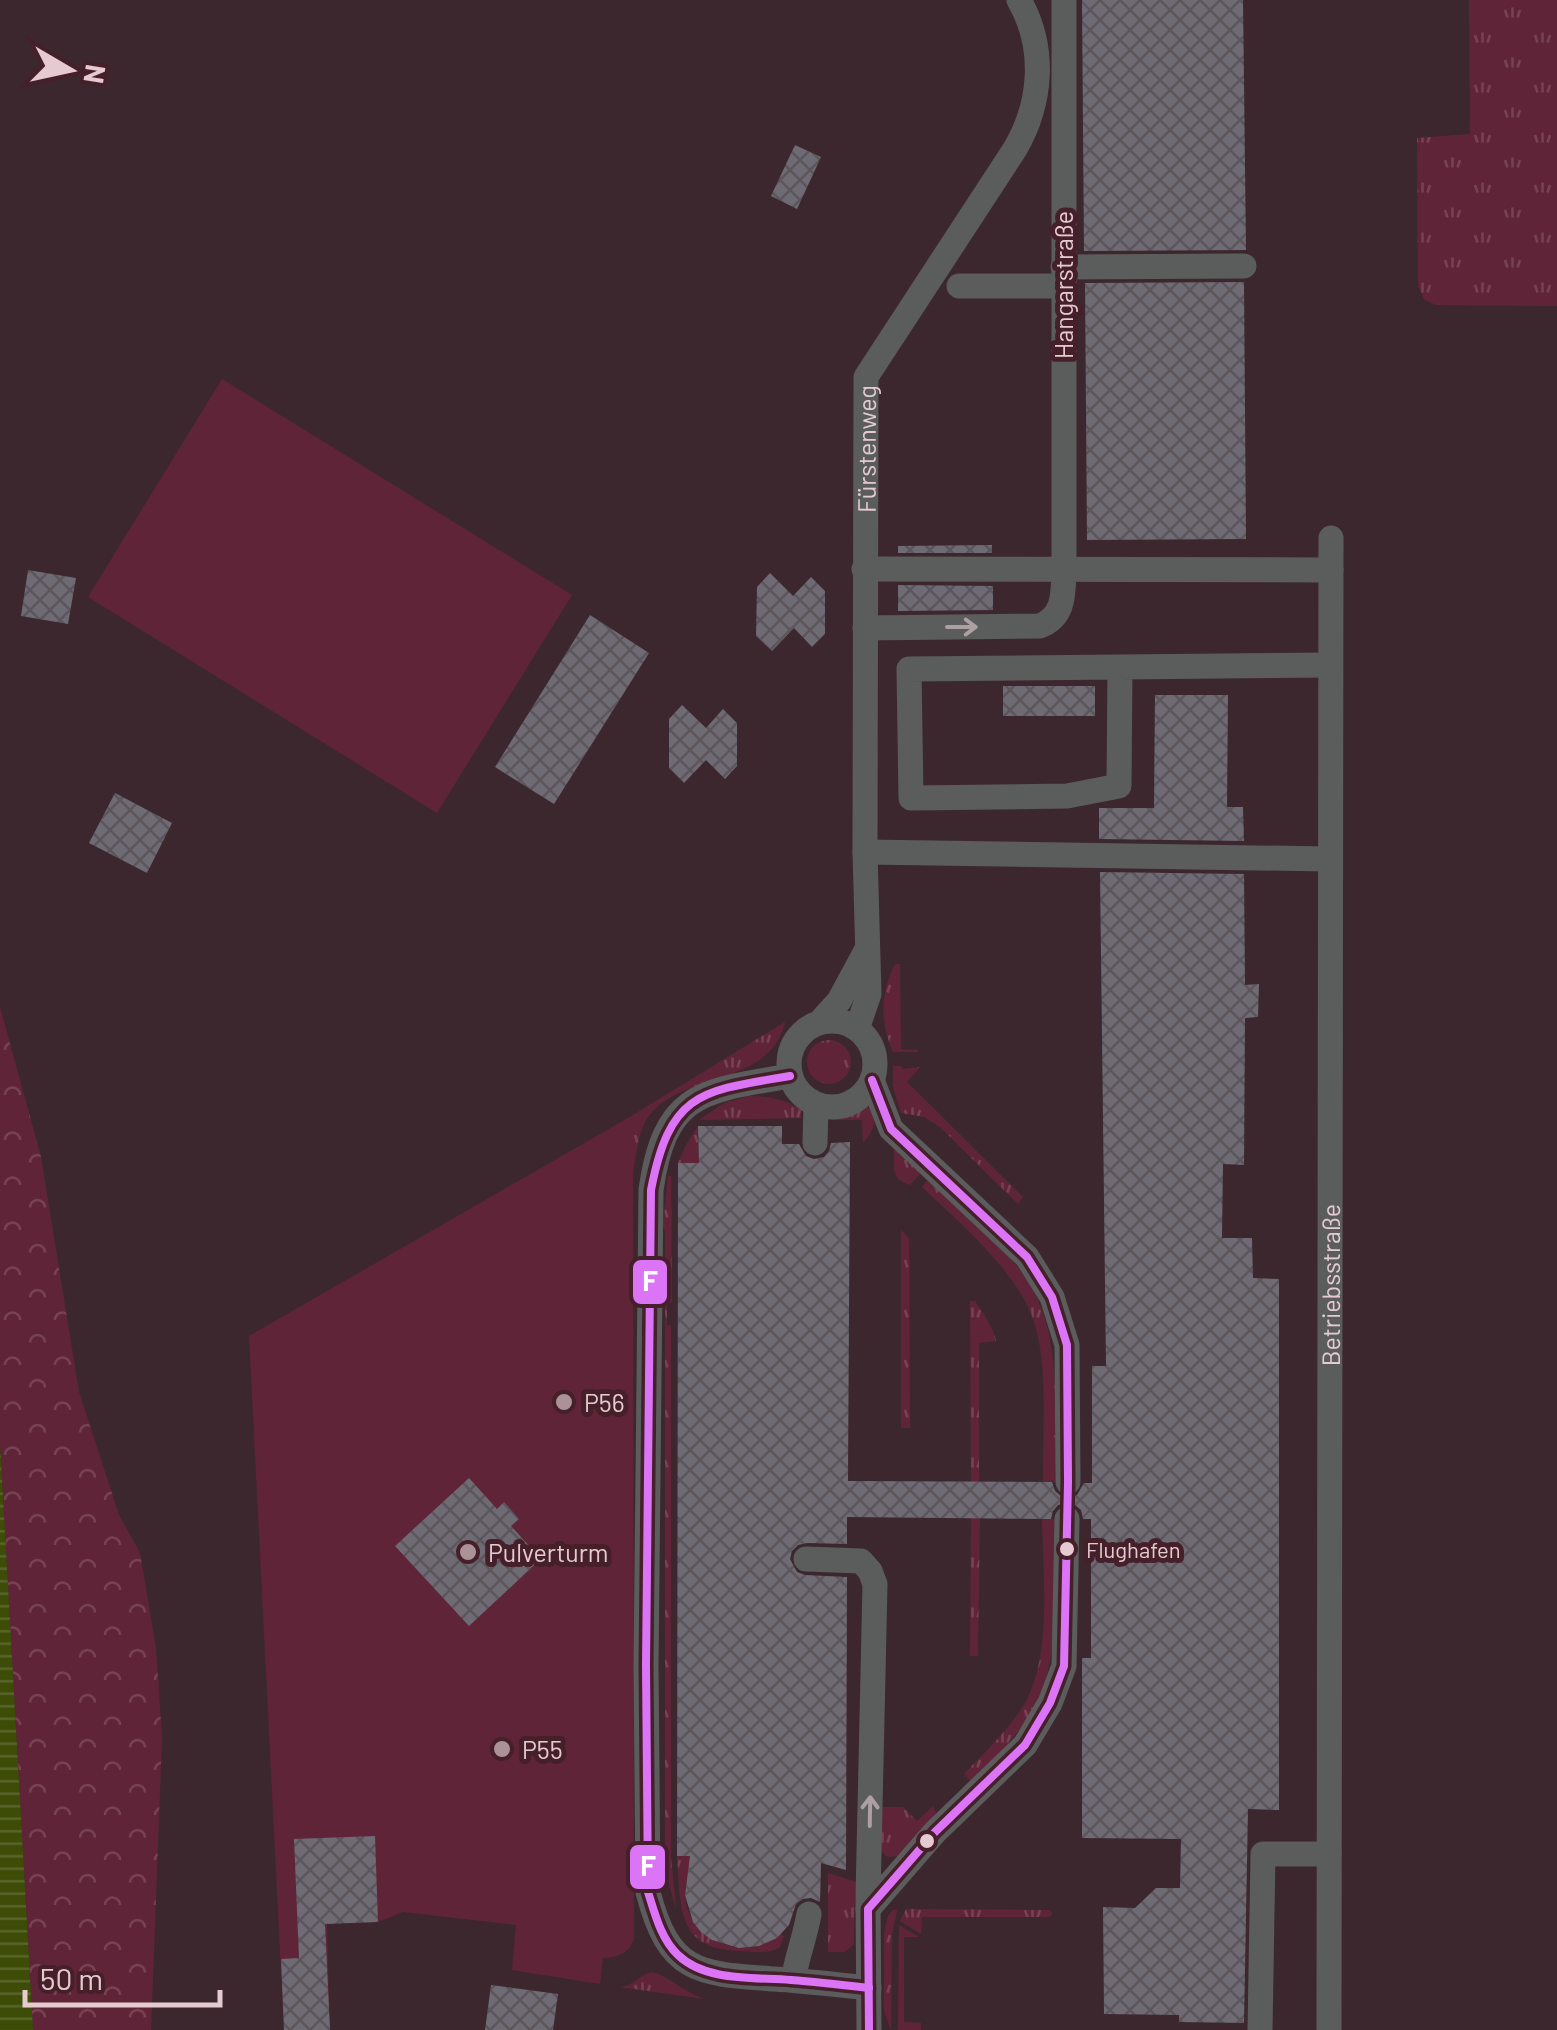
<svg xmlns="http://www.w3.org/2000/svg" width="1557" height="2030" font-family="Barlow,sans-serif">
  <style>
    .grass { fill: url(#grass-tufts) }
    .forest { fill: url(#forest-crowns) }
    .pitch { fill: #602438 }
    .water { fill: url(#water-rules) }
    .building { fill: url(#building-cross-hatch) }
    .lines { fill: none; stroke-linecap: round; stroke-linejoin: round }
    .minor { stroke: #5b5d5d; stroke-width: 25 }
    .bus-1-casing { stroke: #451f2a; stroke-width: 15 }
    .bus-1 { stroke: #db75f6; stroke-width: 8 }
    .oneway { stroke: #ae9fa3 }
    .poi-dot { fill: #aa9298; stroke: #451f2a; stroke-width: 4 }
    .bus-dot { fill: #e5cbd1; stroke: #451f2a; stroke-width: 4 }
    .labels { text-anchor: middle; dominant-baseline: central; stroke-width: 10; stroke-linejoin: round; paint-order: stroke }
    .bus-label { font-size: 22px; fill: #e5cbd1; stroke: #451f2a; text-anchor: start }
    .street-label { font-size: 25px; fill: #e5cbd1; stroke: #451f2a }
    .poi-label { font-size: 25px; fill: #e5cbd1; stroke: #451f2a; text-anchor: start }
    .line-badge { stroke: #451f2a; stroke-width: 4 }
    .badge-label { font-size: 28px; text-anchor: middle; font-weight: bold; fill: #fff }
  </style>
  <defs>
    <pattern id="grass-tufts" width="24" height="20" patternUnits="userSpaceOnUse" patternTransform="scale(2.5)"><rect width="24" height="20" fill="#602438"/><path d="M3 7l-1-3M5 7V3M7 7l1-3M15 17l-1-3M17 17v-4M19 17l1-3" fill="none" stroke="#774254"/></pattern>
    <pattern id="forest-crowns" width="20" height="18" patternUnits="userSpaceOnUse" patternTransform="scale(2.5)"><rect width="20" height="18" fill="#602438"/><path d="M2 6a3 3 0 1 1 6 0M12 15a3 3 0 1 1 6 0" fill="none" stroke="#774254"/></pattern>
    <pattern id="water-rules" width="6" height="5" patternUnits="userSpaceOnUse" patternTransform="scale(2.5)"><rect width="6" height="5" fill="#3d4c07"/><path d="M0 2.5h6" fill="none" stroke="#59642a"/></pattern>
    <pattern id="building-cross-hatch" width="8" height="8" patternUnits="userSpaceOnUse" patternTransform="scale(2.5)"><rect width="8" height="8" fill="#6e6b74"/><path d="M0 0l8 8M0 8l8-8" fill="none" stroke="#5c565c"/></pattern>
  </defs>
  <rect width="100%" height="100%" fill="#3d272e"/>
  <g class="grass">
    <polygon points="1469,0 1557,0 1557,306 1436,305 1424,299 1418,286 1417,138 1470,134"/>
    <path d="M 895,964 L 900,964 L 901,1049 L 918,1050 L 918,1052 L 893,1052 C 880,1023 880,993 895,964 Z"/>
    <path d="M 785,1022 C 771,1085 687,1072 652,1112 C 638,1127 637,1152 633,1172 L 633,1115 Z"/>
    <circle cx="829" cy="1062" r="22"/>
    <polygon points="893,1066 901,1066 902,1069 920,1067 907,1082 1023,1197 1018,1204 940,1127 924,1117 901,1113 893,1087"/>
    <path d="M 750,1096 C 769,1096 785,1099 801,1110 L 801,1118 L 699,1120 L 724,1103 Z"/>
    <path d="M 867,1106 C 881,1118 873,1131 863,1143 L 862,1120 L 830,1120 L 852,1115 Z"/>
    <polygon points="698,1126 699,1163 678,1163 686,1145"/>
    <path d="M 894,1149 L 924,1169 L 910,1185 C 890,1179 894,1167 894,1149 Z"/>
    <polygon points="668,1176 671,1176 672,1302 667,1304 667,1325 671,1325 671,1857 676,1909 668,1881 665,1858 665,1232 663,1225"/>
    <path d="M 930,1178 C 962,1210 1013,1252 1034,1292 C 1063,1347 1054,1422 1055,1482 L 1043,1482 C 1042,1434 1049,1367 1034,1322 C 1019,1273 959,1222 922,1187 Z"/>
    <polygon points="901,1230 909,1239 910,1428 901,1428"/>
    <path d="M 970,1301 L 975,1301 C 984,1314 993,1327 996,1341 L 979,1343 L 979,1482 L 971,1482 Z"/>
    <polygon points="971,1518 980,1518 978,1656 970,1656"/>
    <path d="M 1042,1519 L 1055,1519 C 1054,1576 1062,1653 1036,1704 C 1020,1734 994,1758 971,1782 L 964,1774 C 985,1752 1009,1730 1025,1703 C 1052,1657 1043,1572 1042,1519 Z"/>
    <polygon points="933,1806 936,1813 900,1856 888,1857 882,1852 879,1846 879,1807 903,1807 917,1821"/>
    <path d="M 677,1856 L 694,1856 C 690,1868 685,1881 685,1895 C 686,1941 748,1964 781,1934 L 784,1936 L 780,1947 C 769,1954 756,1952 742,1951 C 677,1950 681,1910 677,1856 Z"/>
    <polygon points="828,1873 859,1883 855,1894 854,1944 845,1952 828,1952"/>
    <polygon points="906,1909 1048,1910 1052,1912 1051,1916 1047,1917 922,1917 921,1934 900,1921"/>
    <polygon points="893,1910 897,1910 892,1935 891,2030 884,2011 884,1932 888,1916"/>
    <polygon points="899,1925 919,1937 904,1937 904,2022 921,2023 921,2030 898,2030"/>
    <path d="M 652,1972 C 670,1977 684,1992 704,1999 L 620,1987 C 634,1986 639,1975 652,1972 Z"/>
  </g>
  <polygon class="forest" points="0,1007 41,1157 79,1392 119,1515 140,1553 156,1648 162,1738 151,2030 33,2030 0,1444"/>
  <g class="pitch">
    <polygon points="222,379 572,595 437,813 88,597"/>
    <path d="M 633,1115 L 634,1939 C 629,1954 617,1957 603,1958 L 600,1984 L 512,1970 L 516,1925 L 403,1912 L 378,1922 L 327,1924 L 330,2030 L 284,2030 L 249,1336 Z"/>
  </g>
  <polygon class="water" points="0,1444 33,2030 0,2030"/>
  <g class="building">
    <polygon points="1082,0 1243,0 1246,250 1084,251"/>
    <polygon points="795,145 821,157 797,209 771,196"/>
    <polygon points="1244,282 1246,539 1087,540 1085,283"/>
    <polygon points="992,545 992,553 898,553 898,546"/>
    <polygon points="28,570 76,578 68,624 21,616"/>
    <polygon points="770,573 793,596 811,577 825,591 825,634 812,647 794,628 772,651 756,636 757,587"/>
    <polygon points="898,585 993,586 993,610 898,611"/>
    <polygon points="590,615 649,653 554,804 495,767"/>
    <rect x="1003" y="686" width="92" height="30"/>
    <polygon points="1155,695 1228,695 1227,807 1243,807 1244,841 1099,839 1099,808 1154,808"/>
    <polygon points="682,705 706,728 723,709 737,723 737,766 725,779 706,760 684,783 669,768 669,719"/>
    <polygon points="115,793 172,823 147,873 89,843"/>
    <polygon points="1100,872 1244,874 1245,985 1259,984 1258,1017 1245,1018 1244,1165 1223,1164 1222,1238 1252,1238 1253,1278 1279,1279 1279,1810 1248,1809 1244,2023 1179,2022 1179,2015 1104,2014 1103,1907 1135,1908 1156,1888 1180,1888 1181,1839 1082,1838 1082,1658 1091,1658 1091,1519 1083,1519 1081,1510 1075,1505 1066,1503 1058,1505 1053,1511 1051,1519 847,1517 847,1544 807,1543 798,1545 792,1551 790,1559 797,1572 805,1575 847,1577 846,1870 821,1863 820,1902 811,1898 803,1899 796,1904 789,1925 777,1938 759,1946 739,1948 712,1940 701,1932 693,1922 685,1895 690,1856 677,1856 678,1163 699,1163 698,1126 782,1126 782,1144 799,1144 806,1156 814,1159 824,1157 829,1151 831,1143 850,1142 848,1481 1052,1482 1055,1491 1061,1496 1069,1498 1077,1495 1084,1483 1092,1483 1092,1366 1106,1366"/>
    <polygon points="469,1478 497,1509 504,1502 519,1519 511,1526 541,1559 469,1626 395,1546"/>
    <polygon points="375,1836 378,1922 325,1924 330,2030 284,2030 281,1959 299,1958 294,1839"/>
    <polygon points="491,1985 558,1994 553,2030 485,2030"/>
  </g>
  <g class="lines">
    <g class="minor">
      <polyline points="1063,267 1244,266"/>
      <polyline points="959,286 1063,286"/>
      <polyline points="864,569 1331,570"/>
      <path d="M 865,628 L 1040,626 C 1065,616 1063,593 1064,570 L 1064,0"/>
      <polyline points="1120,667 909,669 911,798 1067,796 1119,786 1120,667 1330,665"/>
      <polyline points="865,852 1329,859"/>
      <circle cx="832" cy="1064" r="43"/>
      <polyline points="820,1022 839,1001 866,951"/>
      <path id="s1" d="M 857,1029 L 869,994 L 865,852 L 866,377 L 1015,149 C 1042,103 1046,47 1019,0"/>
      <path d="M 790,1076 C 703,1091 665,1091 651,1190 L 646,1665 L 648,1892 C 669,1974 699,1974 775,1979 C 806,1981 838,1985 869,1988"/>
      <polyline points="872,1080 891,1129 1027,1257 1052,1297 1067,1345 1068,1482"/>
      <polyline points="815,1143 816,1105"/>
      <polyline points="806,1559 861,1561 870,1571 875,1584 868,1897 869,2030"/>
      <polyline points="868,1909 935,1832 1025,1745 1050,1703 1064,1666 1067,1519"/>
      <path d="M 793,1980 C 797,1957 805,1937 809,1914"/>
      <polyline points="1260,2030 1263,1854 1329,1854"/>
      <path id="s2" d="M 1329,2030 L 1331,538"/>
    </g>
    <g class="bus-1-casing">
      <g id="bus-1">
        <path d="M 790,1076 C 700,1091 670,1092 651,1190 L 646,1665 L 648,1892 C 655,1914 661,1939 678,1955 C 706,1982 755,1977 791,1980 C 817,1982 843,1985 869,1988"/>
        <polyline points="869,2030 868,1909 935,1832 1025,1745 1050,1703 1064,1666 1068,1482 1067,1345 1052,1297 1027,1257 891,1129 872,1080"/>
      </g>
    </g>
    <use href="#bus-1" class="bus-1"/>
  </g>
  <defs><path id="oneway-shaft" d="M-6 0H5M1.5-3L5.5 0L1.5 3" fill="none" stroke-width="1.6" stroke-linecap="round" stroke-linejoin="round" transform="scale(2.5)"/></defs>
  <g class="oneway">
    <use href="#oneway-shaft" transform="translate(962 627)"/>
    <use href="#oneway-shaft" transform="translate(870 1811) rotate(-89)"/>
  </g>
  <g class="poi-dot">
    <circle cx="564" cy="1402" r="10"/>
    <circle cx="468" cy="1552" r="10"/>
    <circle cx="502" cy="1749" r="10"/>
  </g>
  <g class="bus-dot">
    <circle cx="1067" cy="1549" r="9"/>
    <circle cx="927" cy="1841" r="9"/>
  </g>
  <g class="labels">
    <g class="bus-label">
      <text x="1086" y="1549">Flughafen</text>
    </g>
    <g class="street-label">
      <text transform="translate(1063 285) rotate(-90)">Hangarstraße</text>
      <text stroke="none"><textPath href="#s1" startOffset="582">Fürstenweg</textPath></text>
      <text stroke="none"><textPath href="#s2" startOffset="745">Betriebsstraße</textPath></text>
    </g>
    <g class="poi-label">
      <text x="584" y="1402">P56</text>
      <text x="488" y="1552">Pulverturm</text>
      <text x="522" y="1749">P55</text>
    </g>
  </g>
  <g class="line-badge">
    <rect x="631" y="1258" width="38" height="48" rx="10" fill="#db75f6"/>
    <rect x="628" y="1843" width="39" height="48" rx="10" fill="#db75f6"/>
  </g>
  <g class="badge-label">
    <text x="650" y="1291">F</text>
    <text x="648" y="1876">F</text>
  </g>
  <g transform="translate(70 70) rotate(99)" stroke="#451f2a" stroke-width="8" paint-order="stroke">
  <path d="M0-8L18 38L0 25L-18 38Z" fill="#e5cbd1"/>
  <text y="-15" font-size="28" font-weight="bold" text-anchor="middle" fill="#e5cbd1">N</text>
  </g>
  <path d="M25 1990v15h195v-15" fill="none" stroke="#e5cbd1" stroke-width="5"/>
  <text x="40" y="1990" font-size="30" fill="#e5cbd1" stroke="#451f2a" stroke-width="8" paint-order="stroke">50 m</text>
</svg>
